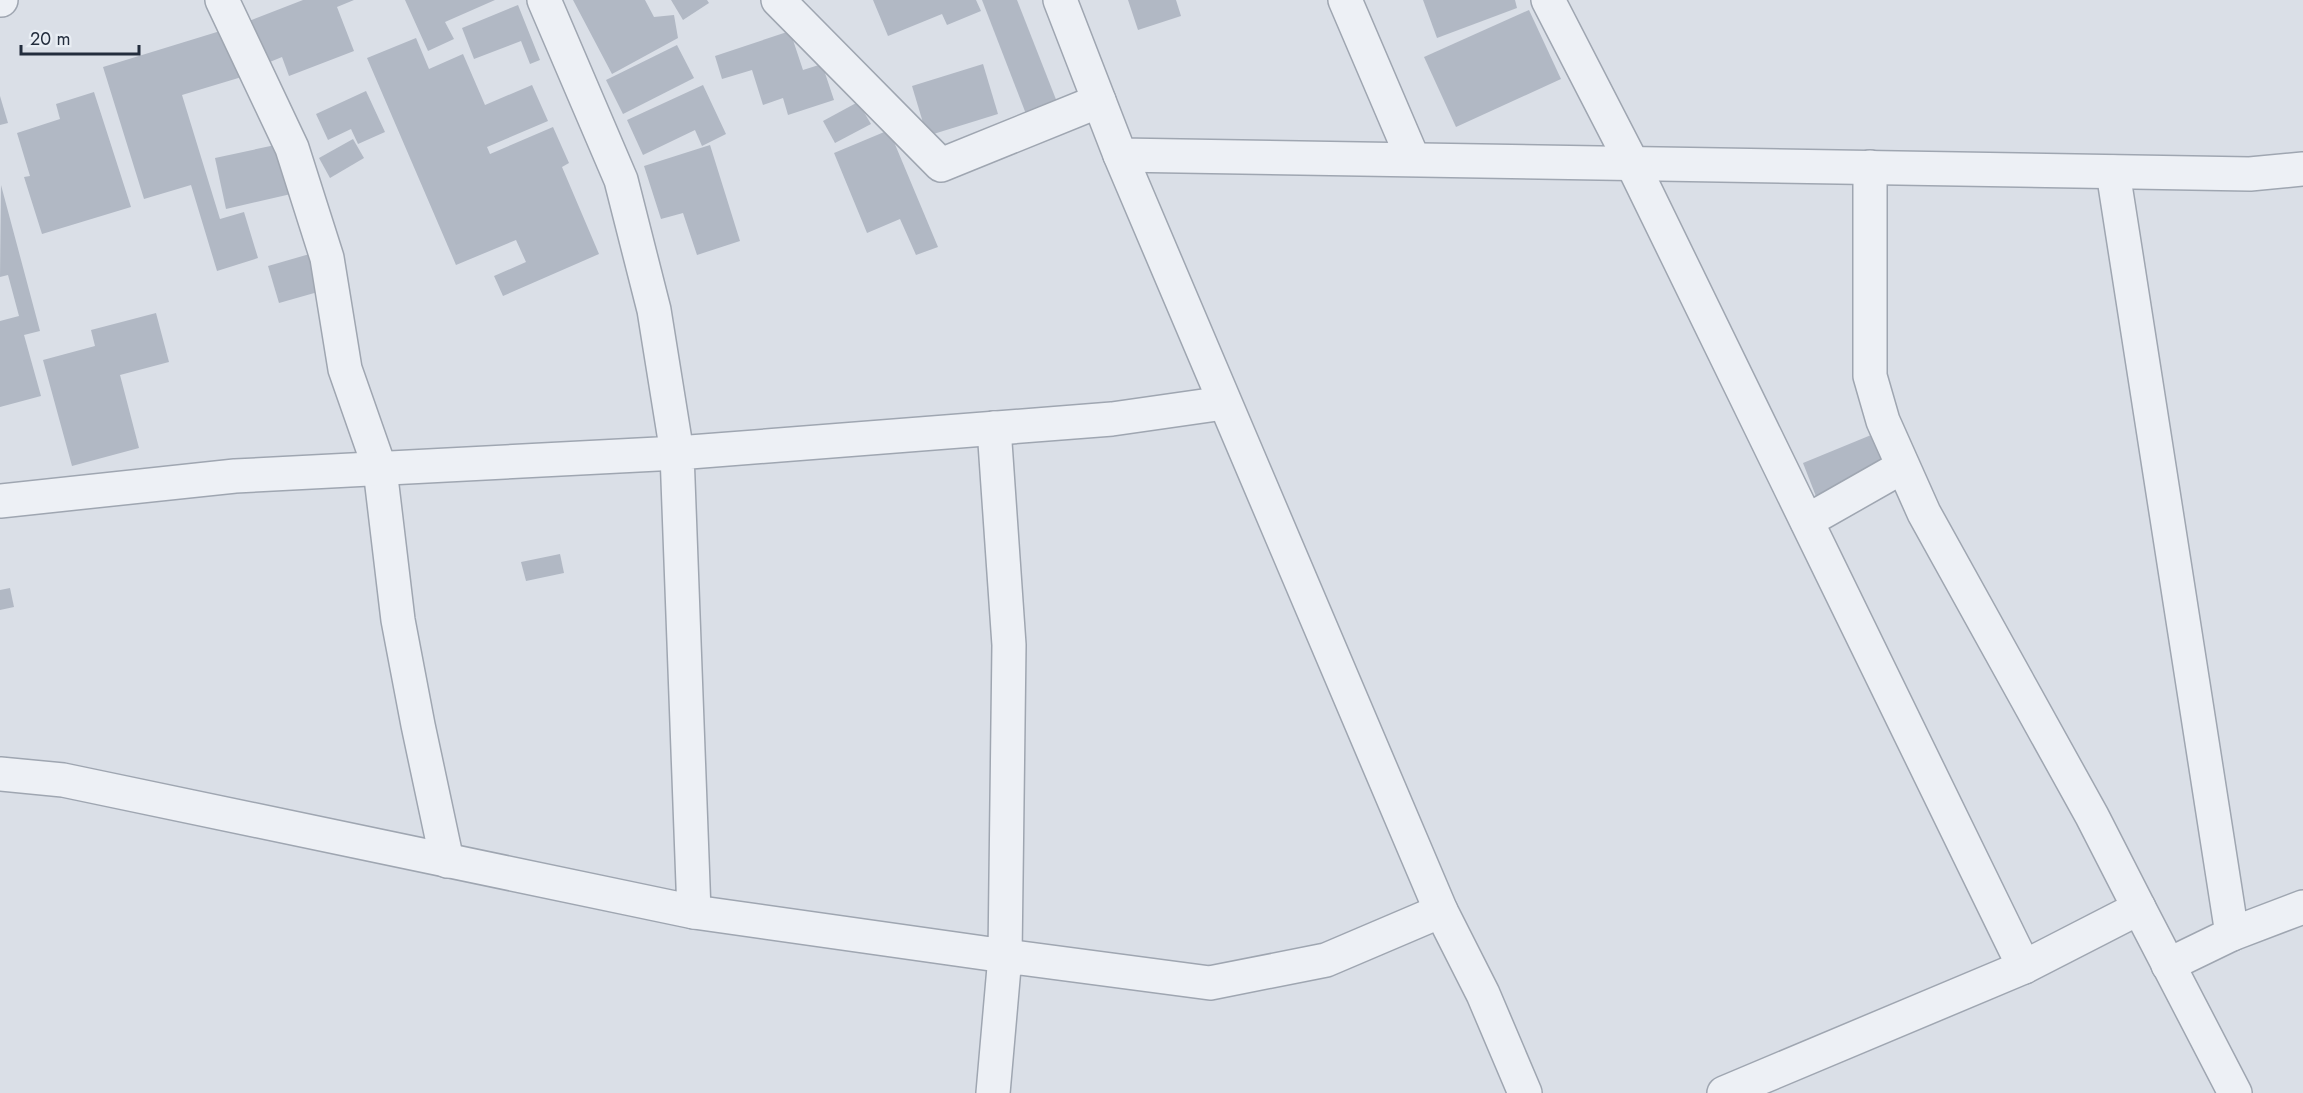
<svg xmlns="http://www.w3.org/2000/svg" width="2303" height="1093" font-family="Jost,sans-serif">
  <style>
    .building { fill: #b1b8c4 }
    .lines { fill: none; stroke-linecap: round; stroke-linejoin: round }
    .street-casing { stroke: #9fa6b1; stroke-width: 36 }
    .street { stroke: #edf0f5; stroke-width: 33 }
  </style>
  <rect width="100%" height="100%" fill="#dadfe7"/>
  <g class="building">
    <polygon points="303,0 354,0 337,7 354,51 289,76 282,57 265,64 249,21"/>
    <polygon points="405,0 495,0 445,22 454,39 428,51"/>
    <polygon points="573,0 645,0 654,17 674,15 678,38 612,74"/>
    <polygon points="671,0 707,0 709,3 683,20"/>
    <polygon points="873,0 976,0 981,11 947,25 942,14 888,36"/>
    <polygon points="982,0 1017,0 1057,102 1026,114"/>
    <polygon points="1128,0 1176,0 1181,16 1138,30"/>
    <polygon points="1423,0 1515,0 1517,8 1437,38"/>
    <polygon points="518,5 540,60 530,64 521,41 474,59 462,28"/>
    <polygon points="1529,10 1561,79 1456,127 1424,57"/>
    <polygon points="230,28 245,76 182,95 220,219 244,212 258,258 217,271 191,185 144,199 103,67"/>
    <polygon points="790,31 803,70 822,64 834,100 788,115 783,98 763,105 752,70 722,79 715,56"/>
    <polygon points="416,38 429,69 463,54 485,105 532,85 548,121 487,147 490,154 553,127 569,163 562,167 599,254 503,296 494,276 526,262 516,240 456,265 367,58"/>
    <polygon points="677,45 694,78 623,114 606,80"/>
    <polygon points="983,64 998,114 927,136 912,86"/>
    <polygon points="703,85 726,134 702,146 695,130 643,155 627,120"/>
    <polygon points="366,91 385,132 358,144 351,129 328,140 316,114"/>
    <polygon points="94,92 131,207 42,234 24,177 30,176 17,133 60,119 56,104"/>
    <polygon points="0,96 8,123 0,125"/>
    <polygon points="858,102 871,124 835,143 823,121"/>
    <polygon points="889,130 938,247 916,255 900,219 867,233 834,153"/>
    <polygon points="353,139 364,158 330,178 319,158"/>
    <polygon points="280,144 291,194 226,209 215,158"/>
    <polygon points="710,145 740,241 697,255 683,213 661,219 644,166"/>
    <polygon points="1,185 40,331 24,335 41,396 0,407 0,321 19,316 8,275 0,277"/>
    <polygon points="320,251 332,288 279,303 268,266"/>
    <polygon points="156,313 169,362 120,375 139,448 72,466 43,360 95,346 91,330"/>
    <polygon points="1876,433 1891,470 1817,499 1803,463"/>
    <polygon points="560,554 564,573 526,581 521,562"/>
    <polygon points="10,588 14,607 0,610 0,590"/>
  </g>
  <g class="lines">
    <g class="street-casing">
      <g id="street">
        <polyline points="0,0 1,0"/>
        <polyline points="222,0 292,148 327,258 345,369 380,469 398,620 418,725 447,861"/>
        <polyline points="778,0 941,165 1099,101"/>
        <polyline points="1060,0 1120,155 2250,174 2303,169"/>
        <polyline points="1345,0 1413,159"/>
        <polyline points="1548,0 1632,163 2024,967"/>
        <polyline points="1120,155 1441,911 1483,994 1525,1093"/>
        <polyline points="2113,172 2232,934 2168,965"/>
        <polyline points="0,501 235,476 677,453 654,310 621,180 544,0"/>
        <polyline points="1807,521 1902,467"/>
        <polyline points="0,774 63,780 694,912 677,453 1112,419 1224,403"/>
        <polyline points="2139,908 2235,1093"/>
        <polyline points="694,912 1005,956 1009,645 994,428"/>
        <polyline points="2232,934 2303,907"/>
        <polyline points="993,1093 1005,956 1210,983 1326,960 1441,911"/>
        <polyline points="1724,1093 2024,967 2139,908 2092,816 1924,513 1883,421 1870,376 1870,167"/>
      </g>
    </g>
    <use href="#street" class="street"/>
  </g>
  <path d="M21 45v9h118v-9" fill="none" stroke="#232d3d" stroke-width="3"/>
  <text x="30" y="45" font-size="18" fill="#232d3d" stroke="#e9eef4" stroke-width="4.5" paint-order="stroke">20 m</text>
</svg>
